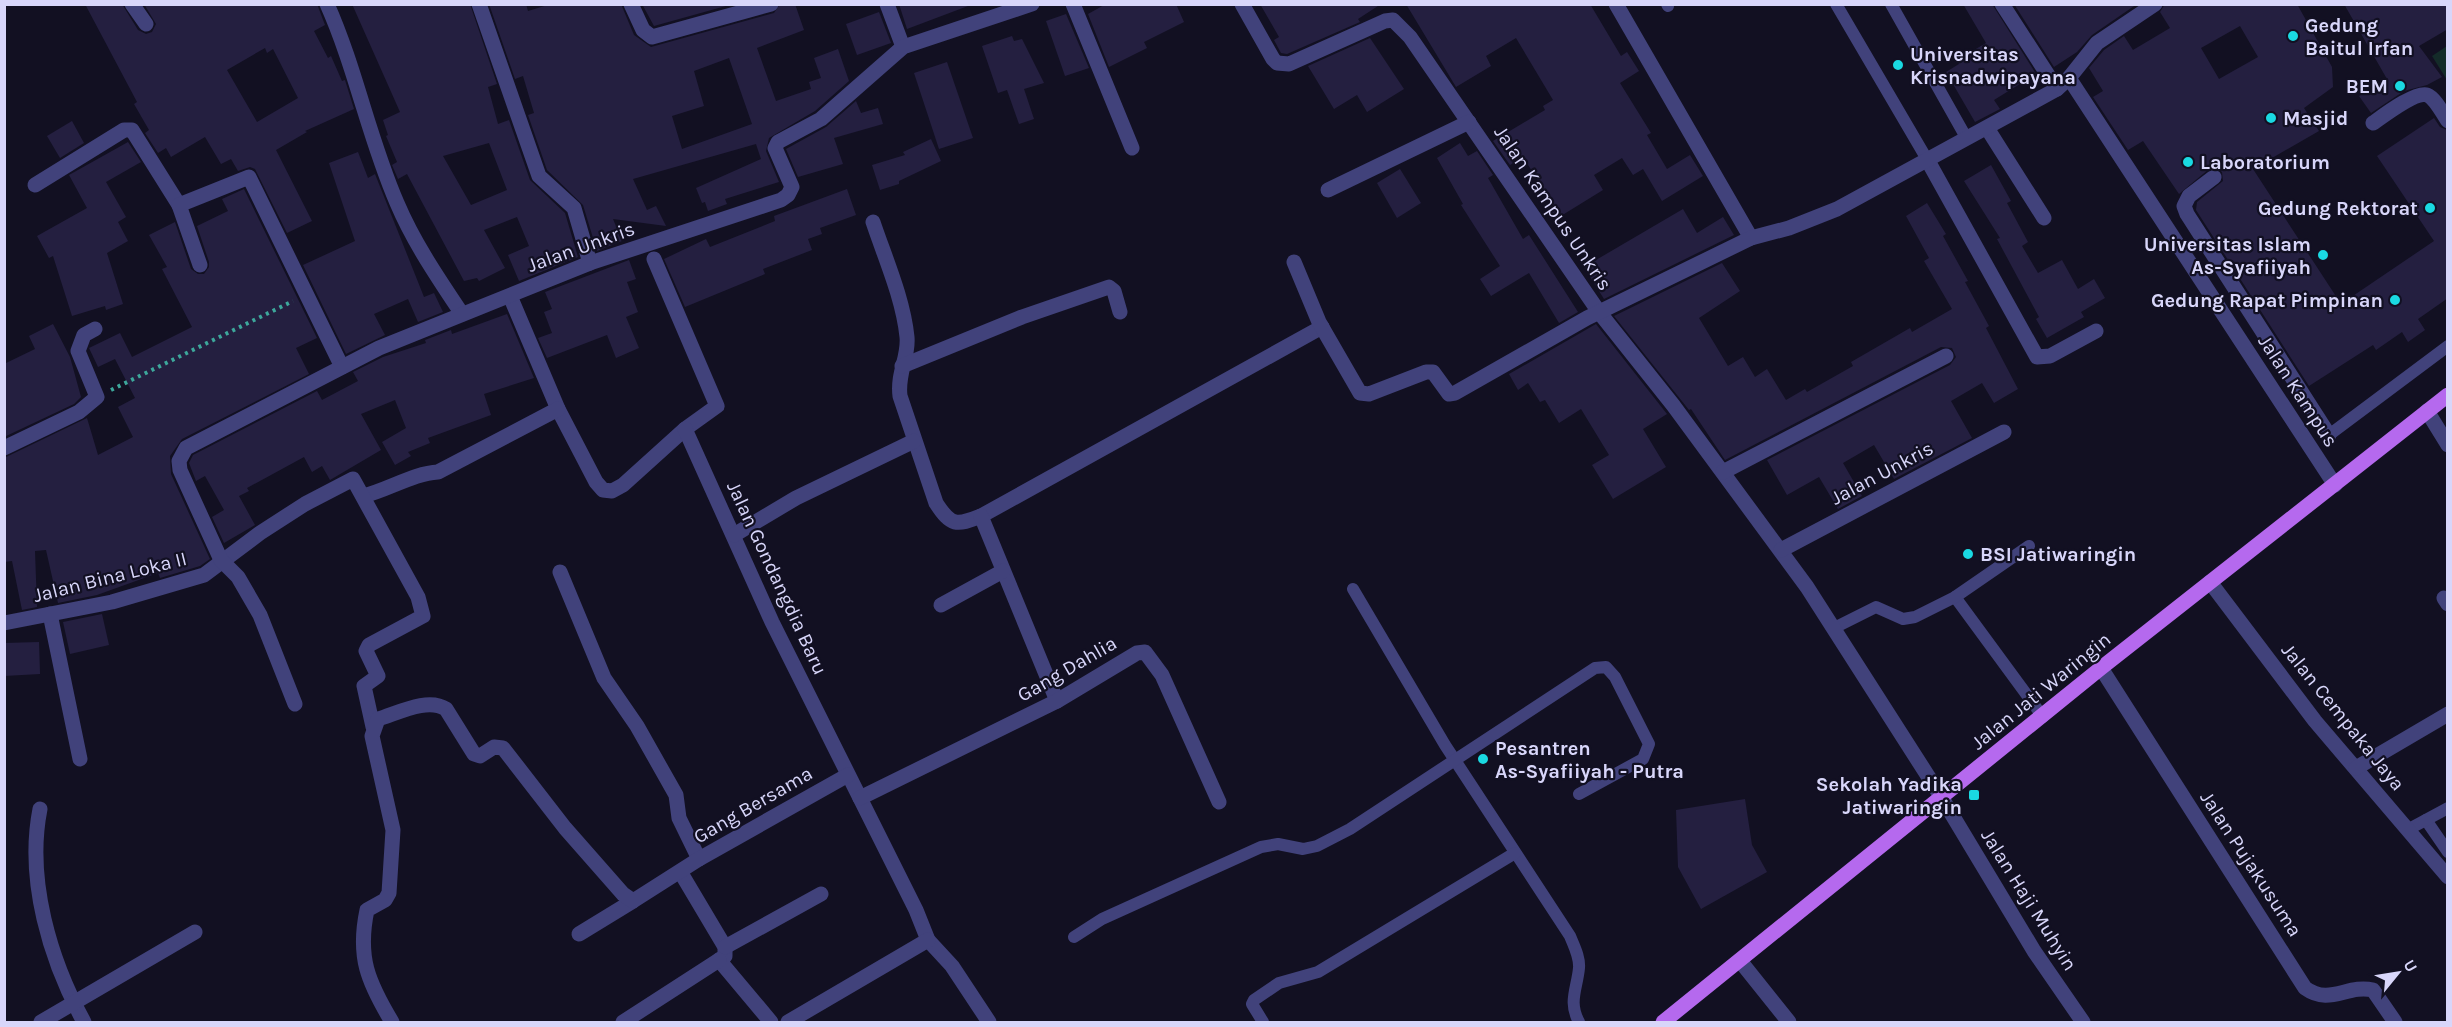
<svg xmlns="http://www.w3.org/2000/svg" width="2452" height="1027" font-family="Karla,sans-serif">
  <style>
    .green { fill: #142b29 }
    .building { fill: #241f40; fill-rule: evenodd }
    .lines { fill: none; stroke-linecap: round; stroke-linejoin: round }
    .path { stroke: #3da79b; stroke-width: 4; stroke-dasharray: 3 4.5; stroke-linecap: butt }
    .lane { stroke: #41427b; stroke-width: 12 }
    .street { stroke: #41427b; stroke-width: 15 }
    .primary { stroke: #b569ee; stroke-width: 15 }
    .poi-dot { fill: #1ad9e2; stroke: #121022; stroke-width: 2 }
    .labels { text-anchor: middle; dominant-baseline: central; stroke-width: 4.5; stroke-linejoin: round; paint-order: stroke }
    .poi-label { font-size: 20px; font-weight: bold; fill: #d8d6fa; stroke: #121022; text-anchor: start }
    .street-label { font-size: 20px; fill: #d8d6fa; stroke: #121022 }
  </style>
  <rect width="100%" height="100%" fill="#121022"/>
  <polygon class="green" points="2447,46 2447,80 2432,56"/>
  <g class="building">
    <path d="M 85,4 L 122,4 L 138,30 L 146,34 L 152,32 L 156,24 L 144,4 L 317,4 L 325,25 L 314,31 L 328,58 L 331,56 L 342,81 L 345,80 L 354,109 L 305,131 L 307,132 L 276,150 L 312,221 L 287,233 L 255,169 L 250,167 L 238,171 L 231,159 L 221,164 L 205,137 L 171,157 L 166,148 L 158,153 L 145,133 L 149,130 L 134,104 L 137,102 ZM 265,48 L 267,53 L 273,49 L 298,98 L 257,122 L 227,70 Z"/>
    <path d="M 352,4 L 470,4 L 497,84 L 488,87 L 498,124 L 509,120 L 530,180 L 565,213 L 578,257 L 519,281 L 508,255 L 529,246 L 517,217 L 484,230 L 505,268 L 479,281 L 477,278 L 464,281 L 407,174 L 398,179 L 392,165 L 397,162 L 386,136 L 388,135 L 383,120 L 400,112 ZM 489,143 L 507,190 L 471,205 L 443,156 Z"/>
    <path d="M 489,4 L 526,4 L 528,11 L 551,4 L 621,4 L 634,35 L 651,47 L 774,13 L 780,4 L 795,4 L 804,30 L 757,48 L 776,101 L 811,89 L 809,82 L 821,78 L 814,58 L 838,49 L 849,81 L 815,111 L 769,138 L 766,151 L 779,182 L 725,199 L 727,204 L 708,211 L 705,202 L 702,203 L 696,188 L 761,159 L 756,144 L 633,179 L 647,210 L 656,206 L 666,226 L 613,219 L 622,241 L 597,251 L 583,205 L 547,170 L 528,115 L 534,113 L 523,76 L 515,79 ZM 729,58 L 752,124 L 682,149 L 672,116 L 704,106 L 694,71 Z"/>
    <polygon points="642,4 733,4 654,26"/>
    <polygon points="899,4 968,4 968,6 907,29"/>
    <polygon points="1106,4 1176,4 1184,22 1144,42 1147,48 1109,67 1088,14"/>
    <polygon points="1260,4 1381,4 1358,19 1360,22 1287,54 1281,53 1274,40 1279,37"/>
    <polygon points="1406,4 1590,4 1621,56 1627,52 1639,71 1620,83 1651,133 1647,135 1667,169 1690,155 1703,176 1662,201 1643,169 1633,175 1622,158 1594,175 1603,190 1556,219 1547,204 1551,201 1523,157 1510,165 1493,141 1545,110 1543,106 1553,100 1516,38 1486,56 1491,66 1456,87"/>
    <polygon points="1963,4 1992,4 2036,74 1994,100 2000,109 1975,122 1946,72 1959,64 1957,60 1986,43"/>
    <polygon points="2014,4 2137,4 2092,35 2077,52 2054,67"/>
    <path d="M 2165,4 L 2297,4 L 2332,67 L 2333,87 L 2304,108 L 2319,131 L 2253,169 L 2341,304 L 2434,241 L 2377,156 L 2434,118 L 2440,127 L 2447,130 L 2448,298 L 2418,319 L 2425,330 L 2408,342 L 2402,332 L 2376,350 L 2373,345 L 2309,386 L 2196,210 L 2197,202 L 2223,181 L 2222,172 L 2217,168 L 2209,169 L 2179,194 L 2143,141 L 2128,150 L 2093,97 L 2103,91 L 2089,68 L 2104,50 L 2124,36 L 2133,50 L 2170,28 L 2160,12 ZM 2240,26 L 2258,57 L 2219,79 L 2201,48 Z"/>
    <polygon points="2344,4 2448,4 2448,29 2419,46 2442,77 2427,85 2404,91 2371,113 2359,96 2387,79"/>
    <polygon points="879,12 891,43 857,55 846,24"/>
    <polygon points="1066,14 1089,68 1065,76 1046,21"/>
    <polygon points="1012,36 1014,41 1022,39 1044,83 1024,89 1034,119 1019,124 1007,90 998,93 982,46"/>
    <polygon points="1370,38 1404,89 1367,112 1357,95 1334,109 1308,66"/>
    <polygon points="947,62 973,138 939,149 914,73"/>
    <polygon points="856,101 861,113 878,108 883,124 834,138 843,164 798,177 786,149 826,127"/>
    <polygon points="72,121 84,143 60,158 47,136"/>
    <polygon points="931,139 941,161 899,181 899,184 880,190 872,165 905,155 903,152"/>
    <polygon points="128,142 141,162 106,182 126,217 118,222 128,241 107,253 123,304 106,310 105,306 72,316 53,256 49,258 37,236 87,208 69,175"/>
    <polygon points="1460,143 1468,156 1477,151 1493,175 1488,178 1523,239 1529,235 1578,312 1559,323 1529,273 1491,296 1480,279 1500,266 1461,205 1463,204 1437,158"/>
    <polygon points="358,152 368,178 375,174 424,297 434,293 443,312 418,322 408,299 374,314 385,335 346,354 303,265 355,241 329,163"/>
    <polygon points="1991,165 2011,201 2007,203 2028,242 2022,246 2038,273 2062,260 2078,289 2094,279 2105,298 2081,312 2084,317 2047,338 2036,319 2039,317 1997,239 2000,238 1964,181"/>
    <polygon points="1400,169 1421,203 1397,218 1377,183"/>
    <polygon points="244,189 317,338 296,348 309,374 182,439 170,456 171,474 210,559 200,566 160,578 158,573 97,595 58,603 46,550 35,551 37,607 22,610 12,561 4,562 4,458 87,418 98,455 133,437 118,407 135,398 115,359 98,367 89,348 120,333 132,357 192,327 162,269 167,267 149,235 175,222 191,269 198,274 204,274 209,267 209,262 197,226 228,211 222,199"/>
    <polygon points="847,189 856,215 820,228 822,234 808,239 812,250 763,269 765,274 685,307 664,259 706,239 710,247 775,221 774,216"/>
    <polygon points="1927,203 1946,234 1943,236 1968,281 1965,282 1989,326 1986,328 2018,389 1994,403 1982,383 1951,401 1972,438 1894,479 1874,445 1843,463 1862,496 1838,509 1819,477 1787,495 1767,460 1950,365 1956,357 1952,348 1941,347 1725,460 1691,409 1689,410 1614,316 1722,263 1740,291 1699,318 1728,366 1743,357 1755,377 1767,369 1786,400 1805,389 1807,392 1853,366 1851,362 1910,328 1912,332 1952,309 1924,261 1929,258 1906,216"/>
    <polygon points="1683,209 1697,233 1723,217 1734,235 1604,299 1584,267"/>
    <polygon points="629,260 636,279 627,282 638,312 626,317 639,348 616,358 607,335 547,358 538,338 552,333 544,312 552,309 545,292"/>
    <polygon points="507,314 534,378 484,394 491,415 428,438 430,443 408,452 411,456 395,465 382,442 406,428 395,400 361,414 381,450 330,480 322,466 312,472 304,457 247,488 249,491 239,496 255,525 224,543 212,517 224,510 205,476 196,481 189,463 193,455 317,391 322,400 358,381 353,372 383,357 426,343 425,340 451,330 452,334"/>
    <polygon points="53,324 70,357 81,397 74,404 4,437 4,364 35,349 29,336"/>
    <polygon points="1596,324 1667,414 1643,429 1666,467 1613,499 1592,465 1609,455 1581,409 1559,423 1545,400 1540,402 1528,383 1518,390 1509,374"/>
    <polygon points="102,614 109,645 70,654 63,622"/>
    <polygon points="39,642 40,674 4,676 4,643"/>
    <polygon points="1745,799 1752,845 1767,872 1701,909 1678,867 1676,810"/>
  </g>
  <g class="lines">
    <polyline class="path" points="111,390 293,301"/>
    <g class="lane">
      <polyline points="1667,4 1668,6"/>
      <polyline points="1836,4 1928,161"/>
      <polyline points="1891,4 1967,139"/>
      <polyline points="2329,435 2448,346"/>
      <path d="M 1353,589 L 1445,745 L 1570,936 C 1574,946 1580,957 1579,968 C 1577,989 1568,1002 1579,1022"/>
      <polyline points="1955,597 2043,717"/>
      <polyline points="1834,628 1876,607 1903,619 1915,617 1955,597 2029,546"/>
      <polyline points="2426,820 2448,852"/>
      <polyline points="2409,829 2448,808"/>
      <polyline points="1074,937 1102,919 1261,847 1278,844 1303,849 1317,846 1350,829 1595,668 1606,667 1615,677 1649,744 1643,759 1579,794"/>
      <polyline points="1263,1022 1252,1004 1254,1000 1279,983 1318,972 1515,853"/>
    </g>
    <g class="street">
      <polyline points="132,4 146,24"/>
      <path d="M 327,4 C 356,69 369,139 397,203 C 414,243 438,278 462,314"/>
      <polyline points="479,4 539,176 574,208 590,263"/>
      <polyline points="631,4 643,30 652,37 771,4"/>
      <polyline points="887,4 903,47"/>
      <polyline points="1073,4 1132,148"/>
      <polyline points="1242,4 1273,59 1277,63 1289,64 1385,21 1393,20 1410,37 1599,312 1673,405 1807,587 1942,798 2034,951 2083,1022"/>
      <polyline points="1616,4 1751,238"/>
      <polyline points="2002,4 2057,89"/>
      <polyline points="2069,78 2335,485"/>
      <path d="M 2373,123 C 2383,116 2416,91 2427,95 C 2435,98 2443,114 2448,121"/>
      <polyline points="1987,128 2044,218"/>
      <polyline points="1928,161 2037,357 2050,356 2096,331"/>
      <polyline points="2214,177 2189,196 2184,206 2187,214 2329,435"/>
      <polyline points="35,185 124,130 132,130 179,205"/>
      <polyline points="1328,190 1469,122"/>
      <path d="M 873,222 C 885,258 903,298 907,337 C 909,357 897,373 900,396 L 936,503 C 951,526 956,526 981,516 L 1322,327"/>
      <polyline points="1294,262 1319,322 1360,393 1369,394 1426,372 1433,372 1449,394 1455,393 1587,318 1751,238 1789,228 1837,209 2057,89 2069,78 2097,43 2155,4"/>
      <polyline points="200,265 179,205 249,177 342,367"/>
      <polyline points="510,296 558,409 596,482 603,490 612,491 623,485 685,429 717,406 654,259"/>
      <polyline points="902,366 1022,317 1109,287 1114,291 1120,312"/>
      <polyline points="2427,411 2448,445"/>
      <polyline points="685,429 772,622 916,910 928,940 952,966 989,1022"/>
      <polyline points="4,448 79,412 97,397 78,351 84,335 95,329"/>
      <polyline points="1723,472 1946,356"/>
      <path d="M 363,496 C 388,490 414,473 438,472 L 558,409"/>
      <polyline points="981,516 1057,701"/>
      <polyline points="734,535 796,498 914,441"/>
      <polyline points="1781,550 2004,432"/>
      <polyline points="560,572 604,678 637,726 676,795 679,818 699,859"/>
      <polyline points="2210,582 2315,721 2448,877"/>
      <polyline points="2444,598 2448,604"/>
      <polyline points="941,605 1003,571"/>
      <polyline points="50,614 80,759"/>
      <polyline points="4,623 112,602 204,575 260,533 305,504 353,479 418,597 423,616 369,645 366,651 378,676 364,686 373,727"/>
      <path d="M 2101,668 L 2305,988 C 2330,1006 2347,984 2373,990 L 2395,1022"/>
      <polyline points="295,704 260,615 238,577 221,560 180,470 179,461 186,448 379,348 590,263 781,200 788,195 792,187 775,148 778,142 821,119 903,47 1032,4"/>
      <polyline points="2356,768 2448,714"/>
      <polyline points="860,798 1057,701 1137,653 1145,652 1162,675 1219,802"/>
      <path d="M 40,809 C 26,880 50,960 84,1022"/>
      <polyline points="681,873 725,947 725,956 719,960 771,1022"/>
      <polyline points="579,934 633,901"/>
      <polyline points="725,947 821,894"/>
      <polyline points="1741,962 1789,1022"/>
      <polyline points="41,1022 195,932"/>
      <path d="M 392,1022 C 368,982 357,957 367,910 L 385,900 L 389,893 L 393,830 L 372,736 L 378,719 C 398,713 428,697 446,709 L 474,754 L 480,756 L 494,747 L 503,748 L 565,828 L 623,894 L 633,901 L 699,859 L 848,775"/>
      <polyline points="623,1022 719,960"/>
      <polyline points="788,1022 928,940"/>
    </g>
    <polyline class="primary" points="1663,1022 2101,668 2448,395"/>
  </g>
  <g class="poi-dot">
    <circle cx="2293" cy="36" r="6"/>
    <circle cx="1898" cy="65" r="6"/>
    <circle cx="2400" cy="86" r="6"/>
    <circle cx="2271" cy="118" r="6"/>
    <circle cx="2188" cy="162" r="6"/>
    <circle cx="2430" cy="208" r="6"/>
    <circle cx="2323" cy="255" r="6"/>
    <circle cx="2395" cy="300" r="6"/>
    <circle cx="1968" cy="554" r="6"/>
    <circle cx="1483" cy="759" r="6"/>
    <rect x="1968" y="789" width="12" height="12" rx="3"/>
  </g>
  <g class="labels">
    <g class="poi-label">
      <text x="2305" y="25">Gedung<tspan x="2305" dy="23">Baitul Irfan</tspan></text>
      <text x="1910" y="54">Universitas<tspan x="1910" dy="23">Krisnadwipayana</tspan></text>
      <text x="2388" y="86" text-anchor="end">BEM</text>
      <text x="2283" y="118">Masjid</text>
      <text x="2200" y="162">Laboratorium</text>
      <text x="2418" y="208" text-anchor="end">Gedung Rektorat</text>
      <text x="2311" y="244" text-anchor="end">Universitas Islam<tspan x="2311" dy="23">As-Syafiiyah</tspan></text>
      <text x="2383" y="300" text-anchor="end">Gedung Rapat Pimpinan</text>
      <text x="1980" y="554">BSI Jatiwaringin</text>
      <text x="1495" y="748">Pesantren<tspan x="1495" dy="23">As-Syafiiyah - Putra</tspan></text>
      <text x="1962" y="784" text-anchor="end">Sekolah Yadika<tspan x="1962" dy="23">Jatiwaringin</tspan></text>
    </g>
    <g class="street-label">
      <text transform="translate(1553 208) rotate(56)">Jalan Kampus Unkris</text>
      <text transform="translate(581 247) rotate(-20)">Jalan Unkris</text>
      <text transform="translate(2298 391) rotate(57)">Jalan Kampus</text>
      <text transform="translate(1882 473) rotate(-28)">Jalan Unkris</text>
      <text transform="translate(110 577) rotate(-14)">Jalan Bina Loka II</text>
      <text transform="translate(777 578) rotate(65)">Jalan Gondangdia Baru</text>
      <text transform="translate(1067 669) rotate(-30)">Gang Dahlia</text>
      <text transform="translate(2041 691) rotate(-39)">Jalan Jati Waringin</text>
      <text transform="translate(2343 717) rotate(51)">Jalan Cempaka Jaya</text>
      <text transform="translate(753 805) rotate(-30)">Gang Bersama</text>
      <text transform="translate(2251 864) rotate(57)">Jalan Pujakusuma</text>
      <text transform="translate(2029 900) rotate(58)">Jalan Haji Muhyin</text>
    </g>
  </g>
  <rect width="2452" height="1027" fill="none" stroke="#d8d6fa" stroke-width="12"/>
  <g transform="translate(2398 973) rotate(60)" stroke="#121022" stroke-width="4.5" paint-order="stroke">
  <path d="M0-4.5L10 22L0 15L-10 22Z" fill="#d8d6fa"/>
  <text y="-9" font-size="16" font-weight="bold" text-anchor="middle" fill="#d8d6fa">U</text>
  </g>
</svg>
